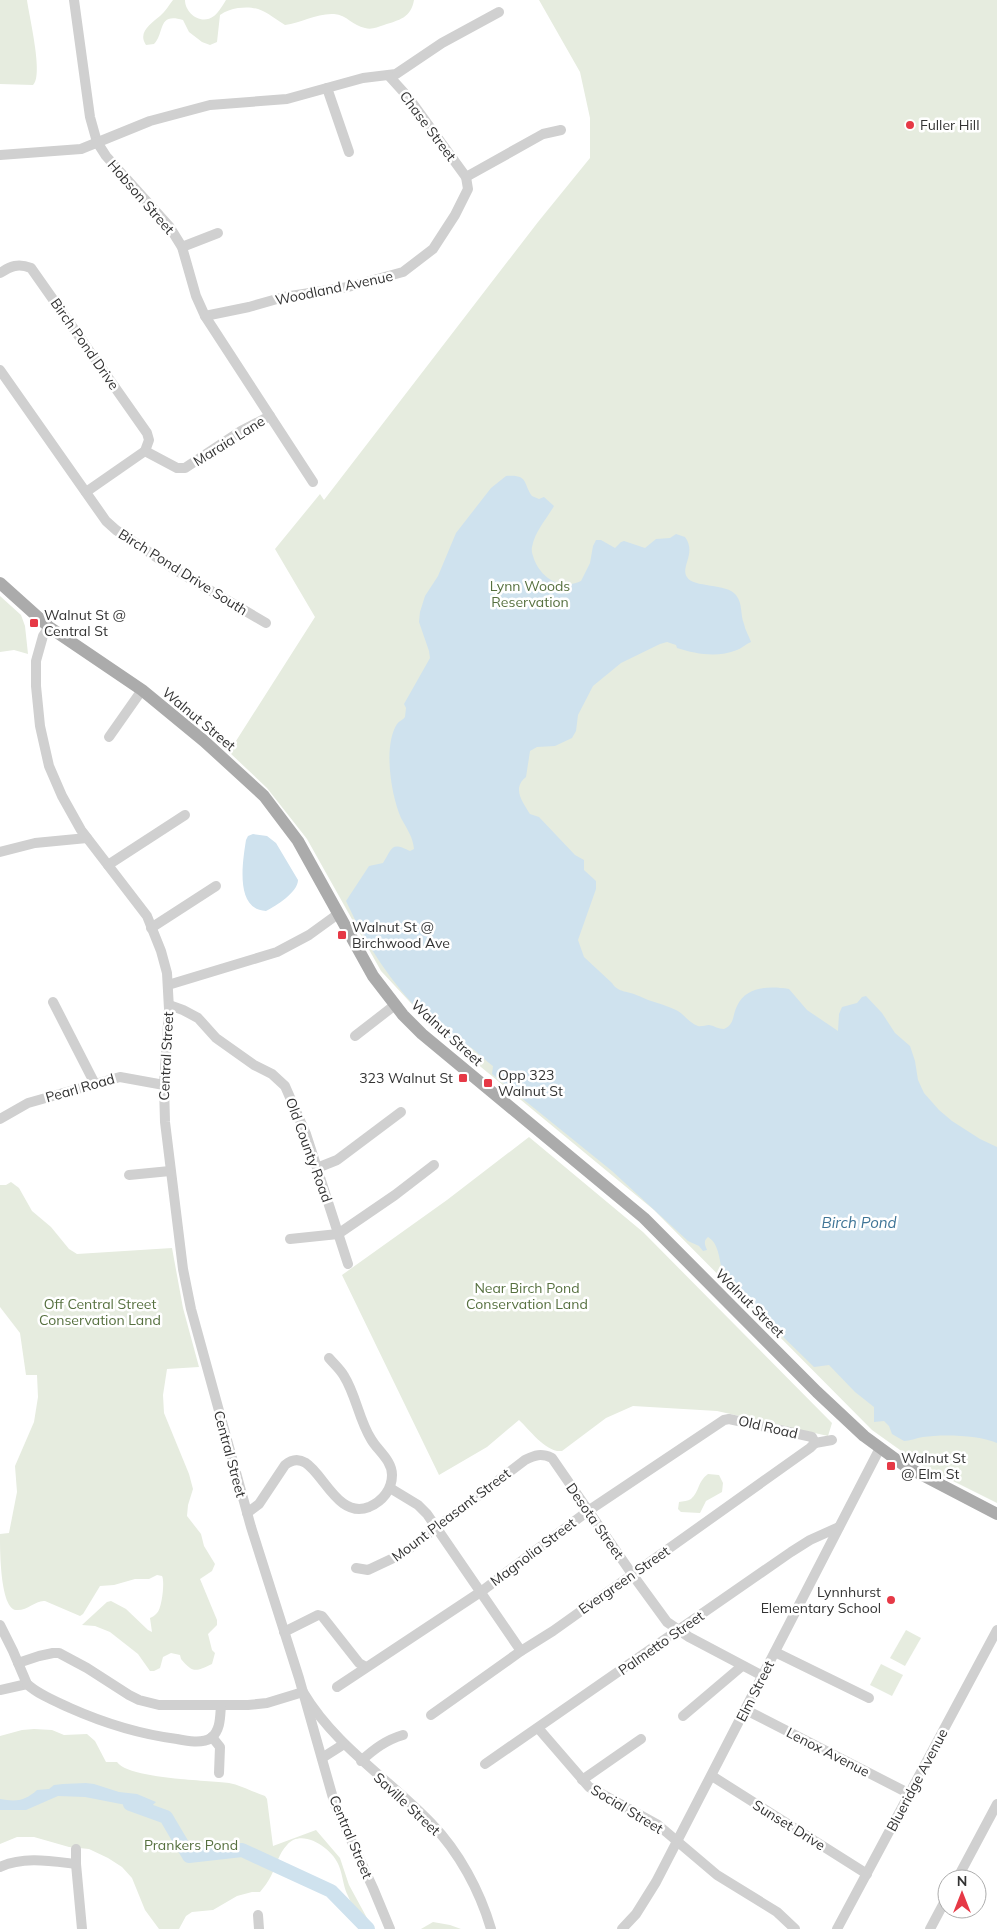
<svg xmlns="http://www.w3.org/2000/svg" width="997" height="1929" font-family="Mulish,sans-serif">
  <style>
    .green { fill: #e6ecdf }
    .water { fill: #cfe2ee }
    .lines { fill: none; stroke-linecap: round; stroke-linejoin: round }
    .river { stroke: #cfe2ee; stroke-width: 14 }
    .minor { stroke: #d0d0d0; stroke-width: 10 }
    .major { stroke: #ababab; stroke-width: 12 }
    .poi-dot { fill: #e63946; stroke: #fff; stroke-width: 2 }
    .labels { text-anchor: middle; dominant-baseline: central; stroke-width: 5; stroke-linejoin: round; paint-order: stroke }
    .poi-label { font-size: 14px; fill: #333; stroke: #fff; text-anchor: start }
    .street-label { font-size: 14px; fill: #333; stroke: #fff }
    .park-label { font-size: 14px; fill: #56703f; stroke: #fff }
    .water-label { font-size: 15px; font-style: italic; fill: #3f7597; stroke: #fff }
  </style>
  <rect width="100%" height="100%" fill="#fff"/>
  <g class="green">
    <path d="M 0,0 L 27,0 C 29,16 44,76 33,85 L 0,84 Z"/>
    <path d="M 173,0 L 185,0 C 185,13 201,26 214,16 C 218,13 223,5 226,0 L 414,0 C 411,18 399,20 384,25 C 377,27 372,30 365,28 C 353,26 347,15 334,14 C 317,13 301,23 285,25 C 267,14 261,5 238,8 C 231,9 226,11 220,15 L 217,42 L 210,45 L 202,42 L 189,32 L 183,20 C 157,12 165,33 154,44 L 146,45 C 137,32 152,23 160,16 C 165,12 169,5 173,0 Z"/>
    <polygon points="539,0 997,0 997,1503 921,1465 872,1430 654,1210 464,1053 422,1015 381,971 307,839 267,788 229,752 315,617 275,549 320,494 324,500 538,222 590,158 590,118 580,72"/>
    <polygon points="0,596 21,615 25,626 28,654 14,650 0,652"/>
    <path d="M 529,1137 L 643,1232 L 832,1423 L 828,1436 L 717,1411 L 633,1406 L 606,1418 L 562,1451 C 546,1453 530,1430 519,1420 L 487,1447 L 439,1475 L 342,1275 L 447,1200 Z"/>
    <path d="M 11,1182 L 19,1188 L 32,1211 L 51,1227 L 69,1249 L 77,1254 L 172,1248 L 183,1308 L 199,1367 L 167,1369 L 163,1395 L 164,1413 L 189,1474 L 193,1489 L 188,1505 L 187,1516 L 201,1534 L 204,1546 L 215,1564 L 212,1571 L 200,1579 L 217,1620 L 217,1625 L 208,1634 L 212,1650 L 215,1653 L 212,1664 C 195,1672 193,1673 181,1659 L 180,1655 L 171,1653 L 163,1657 L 160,1668 L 154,1671 L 150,1671 L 138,1654 L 110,1632 L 95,1626 L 82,1625 L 107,1602 L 111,1601 L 126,1609 L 148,1630 L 152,1632 L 150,1618 C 153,1617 155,1615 157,1613 C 162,1608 165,1581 162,1576 L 157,1575 L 149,1579 L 135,1579 L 114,1585 L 100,1586 L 83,1614 L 80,1616 L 45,1601 C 35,1600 28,1611 16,1610 C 0,1608 0,1549 0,1534 L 9,1533 L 17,1492 L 15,1466 L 34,1422 L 38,1397 L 37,1375 L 26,1375 L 20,1333 L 0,1307 L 0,1185 L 6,1185 Z"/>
    <path d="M 708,1474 L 719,1475 L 723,1483 L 722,1492 L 706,1501 L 700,1513 L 681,1512 L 678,1509 L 679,1502 C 683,1501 688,1501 691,1499 C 700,1491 697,1482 708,1474 Z"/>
    <polygon points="906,1630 921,1638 905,1666 890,1658"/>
    <polygon points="881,1664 903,1675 892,1696 870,1685"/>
    <path d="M 34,1729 L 52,1730 L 64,1735 L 87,1734 L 95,1741 L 106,1762 L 117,1762 C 129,1779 206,1780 229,1783 C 240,1785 253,1792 265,1796 L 267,1799 L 273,1846 L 316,1830 L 340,1858 L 349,1885 L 373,1929 L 368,1929 C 361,1919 353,1908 348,1896 C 343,1886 343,1876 339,1866 C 333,1849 302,1827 287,1845 C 279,1853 276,1866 271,1876 C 268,1882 264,1887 260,1892 L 252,1892 L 237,1896 L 213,1910 L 192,1912 L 186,1916 L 179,1929 L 159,1929 L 145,1910 L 132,1878 L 122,1867 L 108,1858 L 89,1849 L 69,1847 L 34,1837 L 17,1837 L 0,1844 L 0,1736 L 22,1730 Z"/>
    <polygon points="433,1922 450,1925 461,1929 421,1929"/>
  </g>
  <g class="water">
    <path d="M 506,476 C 529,474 523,484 532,496 L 539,499 L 544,497 L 554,506 C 546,520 535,531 532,547 C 531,552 533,555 534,559 C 541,578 561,591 581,581 L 590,563 L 593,546 L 596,540 L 601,540 L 615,548 L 621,542 L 624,541 L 645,548 L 656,539 L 670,538 L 676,534 L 685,537 C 697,553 680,567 687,577 C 693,588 727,583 736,595 C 743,604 740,614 744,624 C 745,630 749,636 751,642 C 746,644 742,648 737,650 C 717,658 696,654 677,648 L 676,645 L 667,642 L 660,644 L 621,663 L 593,686 L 578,715 L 576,731 L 572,738 L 555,746 L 537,747 L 530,751 L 526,777 C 512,788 522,801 530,814 L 539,817 L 575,855 L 584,860 L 584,870 L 596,881 L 596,889 L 578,940 L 584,957 L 612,983 C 618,993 629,991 639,996 C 651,1002 664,1004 676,1010 C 683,1013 689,1023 698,1026 C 701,1027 706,1025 709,1025 C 715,1026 718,1029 724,1029 C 735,1024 732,1016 737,1006 C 746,986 770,986 789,989 L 807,1010 L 838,1031 L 839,1014 L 842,1007 L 857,1003 L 862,997 L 866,996 L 882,1013 L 895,1033 L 910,1046 L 915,1061 L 918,1080 L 924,1093 L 939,1110 L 952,1121 L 980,1139 L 997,1147 L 997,1443 C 980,1435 942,1434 923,1437 C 916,1438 910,1441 904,1441 L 892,1434 L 889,1426 L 884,1421 L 874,1422 L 874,1407 L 855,1392 L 829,1365 L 814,1367 L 729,1284 C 727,1280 724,1277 723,1273 C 719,1262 720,1244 708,1237 C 703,1241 705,1245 707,1250 L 703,1251 L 699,1246 L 688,1241 L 612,1171 L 492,1074 L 493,1066 C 486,1061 473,1047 466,1045 C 459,1042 454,1043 448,1038 C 403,1000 370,954 346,901 L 369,866 L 383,863 C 393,847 391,842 410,851 L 414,849 C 413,837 407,829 401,818 C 391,795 383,746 397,724 C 399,721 403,720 405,717 L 406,708 L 404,704 L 430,658 L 429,651 L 419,622 L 420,612 L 425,596 L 438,576 L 456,533 L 491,488 Z"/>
    <path d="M 253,834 L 267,836 L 276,843 L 298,880 C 298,892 276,906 266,911 C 234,910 243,860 246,840 L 248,836 Z"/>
    <path d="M 86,1783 L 94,1784 L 119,1792 L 137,1794 L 156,1802 L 143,1814 L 136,1807 L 85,1797 L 58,1796 L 26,1810 L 0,1810 L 0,1799 C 16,1802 25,1801 37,1790 L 49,1789 L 54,1785 L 63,1784 Z"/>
  </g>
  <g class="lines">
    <polyline class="river" points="130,1804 166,1817 189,1856 242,1850 331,1891 368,1929"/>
    <g class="minor">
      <polyline points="74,0 90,117 97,142 106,156 169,226 182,247 196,296 205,316 313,482"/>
      <polyline points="327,88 349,152"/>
      <polyline points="0,155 81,149 150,121 210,105 287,99 363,78 396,74 442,43 499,12"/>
      <polyline points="466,177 543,134 561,130"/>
      <polyline points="182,247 218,233"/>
      <path d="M 0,273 C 11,266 18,263 31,268 L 147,433 L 149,440 L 145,451"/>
      <polyline points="205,316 249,307 284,297 348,287 403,272 433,249 455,215 468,189 466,177 408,97 389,76"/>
      <polyline points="0,370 106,521 116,530 177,571 266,623"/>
      <polyline points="145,451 177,468 185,468 241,431 270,416"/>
      <polyline points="86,492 145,451"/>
      <polyline points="49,627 43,636 36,661 36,686 40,726 49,766 62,796 81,830 147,916 161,951 167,973 169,1009 164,1085 165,1122 183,1269 191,1309 251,1527 299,1678 335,1805 373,1888 390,1929"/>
      <polyline points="109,737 142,690"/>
      <polyline points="0,852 35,843 87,838"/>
      <polyline points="108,865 185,815"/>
      <polyline points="151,928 216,886"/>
      <polyline points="168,985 277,952 309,935 338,914"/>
      <polyline points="53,1002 95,1084"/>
      <polyline points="169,1005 183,1010 198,1018 216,1038 254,1065 272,1074 285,1086 306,1134 348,1264"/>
      <polyline points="355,1036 395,1005"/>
      <polyline points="0,1119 28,1103 120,1077 164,1085"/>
      <polyline points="317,1168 337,1160 401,1112"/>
      <polyline points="129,1175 170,1171"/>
      <polyline points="290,1239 338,1234 395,1195 434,1165"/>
      <polyline points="390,1488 418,1505 427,1514 521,1651"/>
      <path d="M 247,1513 L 259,1504 L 285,1465 C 316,1439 329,1523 369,1507 C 383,1501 392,1489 392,1475 C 392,1460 377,1450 371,1439 C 359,1420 356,1395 344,1376 C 340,1369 334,1364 329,1358"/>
      <path d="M 356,1568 L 368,1570 L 402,1554 L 525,1460 C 535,1455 541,1453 552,1458 L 632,1574 L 667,1622 L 689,1637 L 763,1676"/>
      <polyline points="0,1625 13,1651 27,1684 0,1690"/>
      <polyline points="284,1632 318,1615 322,1616 359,1663 366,1667"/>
      <polyline points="775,1652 869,1698"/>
      <path d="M 18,1663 L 39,1656 L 53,1653 L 59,1653 L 87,1668 L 129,1695 L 139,1700 L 159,1705 L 248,1705 L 267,1703 L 303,1692 C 335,1746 389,1779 431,1823 C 459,1852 480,1891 491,1929"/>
      <path d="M 27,1684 C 39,1695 55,1701 70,1708 C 106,1724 138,1734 177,1739 C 187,1741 202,1744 211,1738 C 221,1730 220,1716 221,1705"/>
      <polyline points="337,1687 482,1591 588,1511 724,1420 729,1419 812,1437 815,1443 832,1440"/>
      <polyline points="746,1710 910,1794"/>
      <polyline points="431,1715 521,1651 553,1631 810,1448 815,1443"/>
      <polyline points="683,1716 742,1666"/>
      <polyline points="538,1728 589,1787 658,1825 717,1875 777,1912 795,1929"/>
      <polyline points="212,1737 220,1747 219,1773"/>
      <polyline points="322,1758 344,1744"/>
      <path d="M 361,1761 C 374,1749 386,1740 403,1735"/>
      <polyline points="485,1764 791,1552 810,1540 839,1527"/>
      <polyline points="712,1776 867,1874"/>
      <polyline points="582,1780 641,1739"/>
      <polyline points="76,1849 76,1864 82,1929"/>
      <path d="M 0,1867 C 23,1856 51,1861 76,1864"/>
      <polyline points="957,1879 997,1804"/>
      <polyline points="258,1915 259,1929"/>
      <polyline points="622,1929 636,1914 656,1882 880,1448"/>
      <polyline points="837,1929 997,1630"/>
      <polyline points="930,1929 947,1897"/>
    </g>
    <polyline class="major" points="0,583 49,627 142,690 204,741 264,796 298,841 373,976 403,1015 422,1034 644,1218 817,1392 864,1436 905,1466 997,1514"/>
  </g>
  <g class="poi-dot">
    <circle cx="910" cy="125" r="5"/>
    <rect x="29" y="618" width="10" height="10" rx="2.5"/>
    <rect x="337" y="930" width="10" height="10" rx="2.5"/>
    <rect x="458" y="1073" width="10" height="10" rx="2.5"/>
    <rect x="483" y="1078" width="10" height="10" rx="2.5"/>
    <rect x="886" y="1461" width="10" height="10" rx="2.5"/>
    <circle cx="891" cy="1600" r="5"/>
  </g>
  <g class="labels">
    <g class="poi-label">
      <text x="920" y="125">Fuller Hill</text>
      <text x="44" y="615">Walnut St @<tspan x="44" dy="16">Central St</tspan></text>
      <text x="352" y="927">Walnut St @<tspan x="352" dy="16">Birchwood Ave</tspan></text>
      <text x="498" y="1075">Opp 323<tspan x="498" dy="16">Walnut St</tspan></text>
      <text x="453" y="1078" text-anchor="end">323 Walnut St</text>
      <text x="901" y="1458">Walnut St<tspan x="901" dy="16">@ Elm St</tspan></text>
      <text x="881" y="1592" text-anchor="end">Lynnhurst<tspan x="881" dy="16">Elementary School</tspan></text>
    </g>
    <g class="street-label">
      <text transform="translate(428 126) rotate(53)">Chase Street</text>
      <text transform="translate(141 197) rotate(49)">Hobson Street</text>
      <text transform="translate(334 288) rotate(-12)">Woodland Avenue</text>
      <text transform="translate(85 344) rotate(55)">Birch Pond Drive</text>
      <text transform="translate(229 441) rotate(-32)">Maraia Lane</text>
      <text transform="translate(183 572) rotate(32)">Birch Pond Drive South</text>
      <text transform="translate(199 719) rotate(40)">Walnut Street</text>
      <text transform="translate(447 1033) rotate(42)">Walnut Street</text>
      <text transform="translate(166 1056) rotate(-87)">Central Street</text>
      <text transform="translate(80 1088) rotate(-16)">Pearl Road</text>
      <text transform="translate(309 1150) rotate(70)">Old County Road</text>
      <text transform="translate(750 1303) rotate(45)">Walnut Street</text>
      <text transform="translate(768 1427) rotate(13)">Old Road</text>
      <text transform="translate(230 1454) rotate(75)">Central Street</text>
      <text transform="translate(451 1515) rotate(-37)">Mount Pleasant Street</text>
      <text transform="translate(595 1521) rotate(55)">Desota Street</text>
      <text transform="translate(533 1552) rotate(-37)">Magnolia Street</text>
      <text transform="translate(624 1580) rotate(-35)">Evergreen Street</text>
      <text transform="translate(661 1643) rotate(-35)">Palmetto Street</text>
      <text transform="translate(755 1691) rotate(-63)">Elm Street</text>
      <text transform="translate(828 1752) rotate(27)">Lenox Avenue</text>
      <text transform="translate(917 1780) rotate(-62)">Blueridge Avenue</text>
      <text transform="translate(407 1804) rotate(43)">Saville Street</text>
      <text transform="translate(627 1809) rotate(31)">Social Street</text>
      <text transform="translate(789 1825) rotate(32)">Sunset Drive</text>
      <text transform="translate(351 1837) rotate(67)">Central Street</text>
    </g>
    <g class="park-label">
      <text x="530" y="586">Lynn Woods<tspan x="530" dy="16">Reservation</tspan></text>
      <text x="527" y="1288">Near Birch Pond<tspan x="527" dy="16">Conservation Land</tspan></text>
      <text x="100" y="1304">Off Central Street<tspan x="100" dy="16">Conservation Land</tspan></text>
      <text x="191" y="1845">Prankers Pond</text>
    </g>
    <g class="water-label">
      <text x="859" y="1222">Birch Pond</text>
    </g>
  </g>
  <g transform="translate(962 1894)"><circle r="24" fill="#ffffff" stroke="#adadad"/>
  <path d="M0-4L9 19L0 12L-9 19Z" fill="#e63946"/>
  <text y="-8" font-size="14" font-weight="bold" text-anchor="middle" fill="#333333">N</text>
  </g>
</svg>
